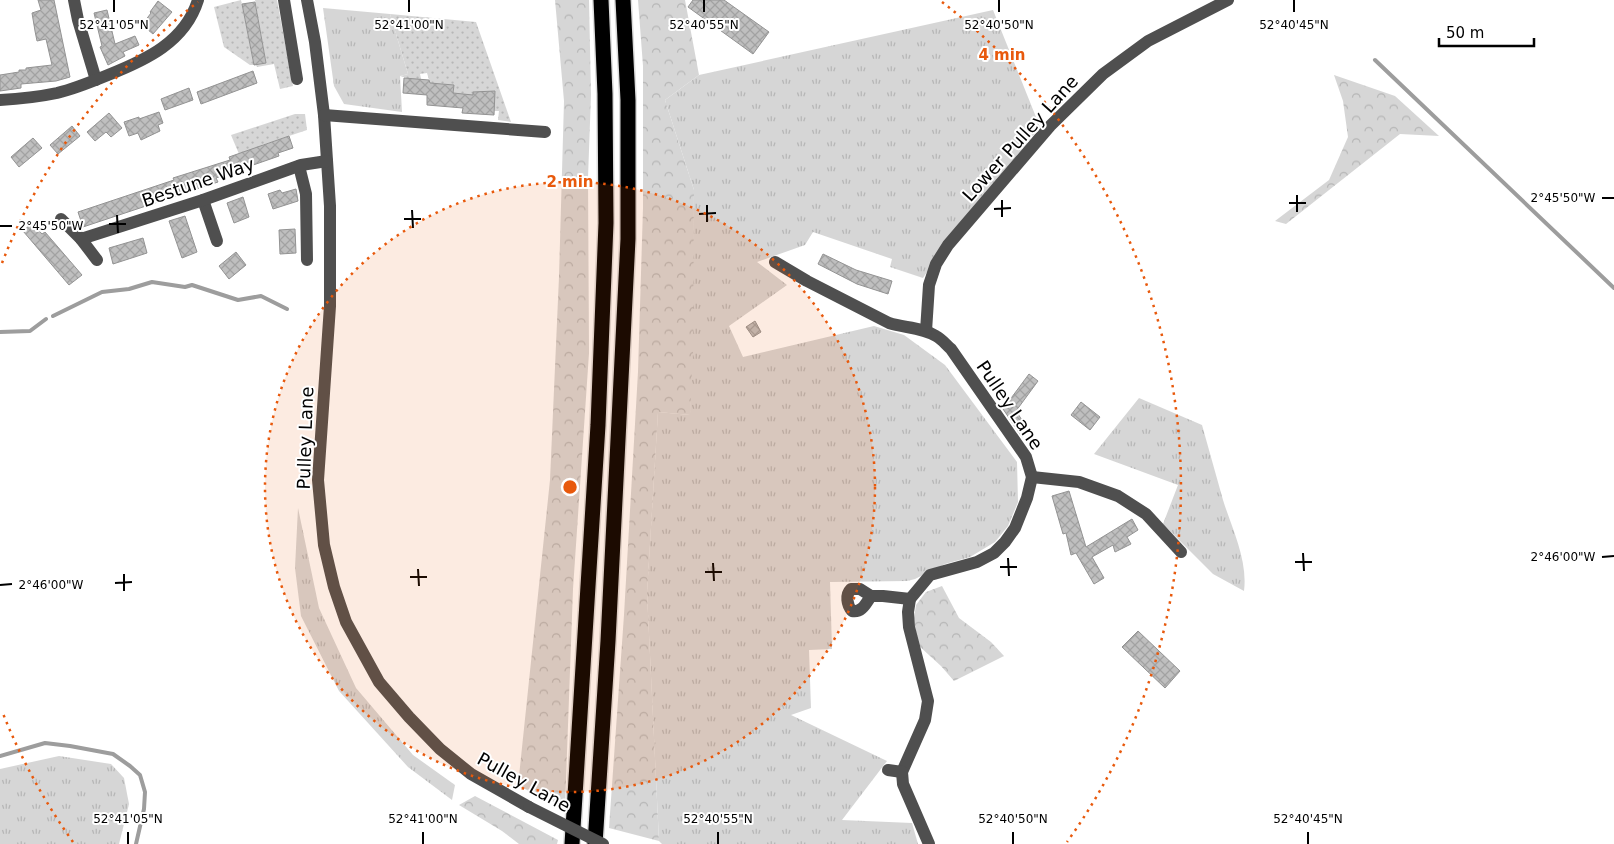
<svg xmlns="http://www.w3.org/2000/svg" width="1614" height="844" font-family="'DejaVu Sans',sans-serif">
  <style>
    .grass { fill: url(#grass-tufts) }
    .forest { fill: url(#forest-crowns) }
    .park { fill: url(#park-dots) }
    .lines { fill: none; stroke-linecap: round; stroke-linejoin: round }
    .stream { stroke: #9d9d9d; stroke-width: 4 }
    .building { fill: url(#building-cross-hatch); stroke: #939393 }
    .highway-casing { stroke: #dbdbdb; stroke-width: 18 }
    .minor { stroke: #4f4f4f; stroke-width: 12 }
    .highway { stroke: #000; stroke-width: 15 }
    .minor-bridge { stroke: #4f4f4f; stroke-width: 12 }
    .ticks { fill: none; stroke: #000; stroke-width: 2 }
    .ring { fill: none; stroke: #e8590c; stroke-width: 2.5; stroke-dasharray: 2.5 5 }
    .labels { text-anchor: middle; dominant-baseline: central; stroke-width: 4; stroke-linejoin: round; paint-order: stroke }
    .street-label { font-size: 18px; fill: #000; stroke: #fff }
    .ticks-label { font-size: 12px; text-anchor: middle; fill: #000; stroke: #fff; stroke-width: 4; stroke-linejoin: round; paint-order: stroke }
    .centre { fill: #e8590c; stroke: #fff; stroke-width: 2.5 }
    .ring-label { font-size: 15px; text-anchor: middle; font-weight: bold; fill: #e8590c; stroke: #fff; stroke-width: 4; stroke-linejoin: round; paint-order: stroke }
  </style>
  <defs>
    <pattern id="grass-tufts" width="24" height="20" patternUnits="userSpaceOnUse" patternTransform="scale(1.25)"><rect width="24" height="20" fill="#d6d6d6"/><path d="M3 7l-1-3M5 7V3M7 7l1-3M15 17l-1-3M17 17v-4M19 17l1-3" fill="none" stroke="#b6b6b6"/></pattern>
    <pattern id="forest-crowns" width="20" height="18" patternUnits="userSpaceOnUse" patternTransform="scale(1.25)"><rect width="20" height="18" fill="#d6d6d6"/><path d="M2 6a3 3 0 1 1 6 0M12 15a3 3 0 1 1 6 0" fill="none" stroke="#b6b6b6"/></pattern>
    <pattern id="park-dots" width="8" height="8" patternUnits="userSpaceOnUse" patternTransform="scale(1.25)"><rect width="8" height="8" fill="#d6d6d6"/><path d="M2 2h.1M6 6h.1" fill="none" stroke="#b6b6b6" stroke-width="1.8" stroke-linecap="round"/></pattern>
    <pattern id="building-cross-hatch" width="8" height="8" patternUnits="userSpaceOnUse" patternTransform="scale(1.25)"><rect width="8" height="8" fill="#bfbfbf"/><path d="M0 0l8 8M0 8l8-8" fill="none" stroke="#a2a2a2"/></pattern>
  </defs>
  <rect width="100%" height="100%" fill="#fff"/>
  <g class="grass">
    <polygon points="323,8 390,14 408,74 400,76 402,112 344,104 334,86"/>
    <polygon points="993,10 1040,127 951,236 923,278 890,267 892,259 813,232 805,245 757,262 787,285 729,326 743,357 874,326 904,335 945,365 1017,462 1018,502 1008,526 995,542 970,557 945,564 915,579 907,581 830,582 832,649 809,650 811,708 791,715 887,761 842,820 912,823 918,844 662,844 659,841 647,593 658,412 690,415 694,190 665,100 699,75"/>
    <path d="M 1139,398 L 1202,425 C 1209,450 1216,475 1223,500 C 1232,529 1248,560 1244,591 L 1213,574 L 1163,524 L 1178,485 L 1094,454 Z"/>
    <polygon points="298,508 319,608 356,688 413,755 455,785 452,800 408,767 339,691 301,616 295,568"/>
    <polygon points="59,756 111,764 124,778 129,804 119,844 0,844 0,769"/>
  </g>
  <g class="forest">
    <polygon points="555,0 589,0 591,95 588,178 589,353 573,589 565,807 518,786 550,480 559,277 564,101"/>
    <polygon points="638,0 685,0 699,75 665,100 694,190 693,352 690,415 658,412 647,593 659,841 609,828 624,615 638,372 643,208 643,66"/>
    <polygon points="1334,75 1395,96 1439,136 1400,134 1286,224 1275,221 1329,180 1348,137 1343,101"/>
    <polygon points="942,586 959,618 991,642 1004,656 954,681 941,666 918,645 914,618 916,605 926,592"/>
    <polygon points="475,796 558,840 557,844 519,844 502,831 459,805"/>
  </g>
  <g class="park">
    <polygon points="241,0 253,61 256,61 257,65 266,62 255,0 277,0 293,86 280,89 274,64 257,67 256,65 250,65 224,47 214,7"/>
    <path d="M 390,14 L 476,22 L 511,122 L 498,120 L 499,111 L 494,111 L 488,91 L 483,91 L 483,93 L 473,98 L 453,93 L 454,85 L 430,83 L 427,73 L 420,74 L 422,83 C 415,78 408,79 400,76 L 408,74 Z"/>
    <polygon points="295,114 305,114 307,130 262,145 263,149 239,154 231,135"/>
  </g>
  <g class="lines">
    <g class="stream">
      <polyline points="1375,60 1614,288"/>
      <polyline points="53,316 102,292 129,289 152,282 185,287 192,285 238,300 261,296 287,309"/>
      <polyline points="0,332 30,331 46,319"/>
      <polyline points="0,756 45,743 70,746 113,754 130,766 140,775 145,792 144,809 136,844"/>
    </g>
  </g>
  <g class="building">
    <polygon points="38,0 54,0 70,77 56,81 21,84 21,88 0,91 0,75 19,72 19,70 26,70 26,68 52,65 46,39 37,41 35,31 32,13 41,10"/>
    <polygon points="693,0 724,0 769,32 753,54 688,7"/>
    <polygon points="158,1 172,12 153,34 142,25 151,13 150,12"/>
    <polygon points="255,2 266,63 254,65 242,4"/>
    <polygon points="107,10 115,44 135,36 139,45 123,52 125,56 108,65 100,47 102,46 94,13"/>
    <polygon points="253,71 257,83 201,104 197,92"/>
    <polygon points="404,78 429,80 430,83 454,85 453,93 473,95 473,92 495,91 494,115 462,113 463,108 427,105 427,95 403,93"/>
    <polygon points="189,88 193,100 165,110 161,99"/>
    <polygon points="159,112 163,123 158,125 160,131 141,140 138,133 129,136 124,122 139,117 139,119"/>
    <polygon points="109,113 122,128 111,137 106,132 95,141 87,132"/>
    <polygon points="72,126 80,136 58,154 50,145"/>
    <polygon points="289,136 293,148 278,153 279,156 216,178 218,182 83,227 78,212 174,180 173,178 230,160 229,157"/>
    <polygon points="33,138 42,148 19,167 11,157"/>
    <polygon points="296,189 298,201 273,209 268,194 280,190 282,193"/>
    <polygon points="243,197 249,217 234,223 227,203"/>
    <polygon points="185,216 197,252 182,258 169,221"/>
    <polygon points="32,223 42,234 45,232 82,275 69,285 23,231"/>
    <polygon points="295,229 296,253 280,254 279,230"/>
    <polygon points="143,238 147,253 113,264 109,248"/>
    <polygon points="236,252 246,265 229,279 219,266"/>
    <polygon points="823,254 856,270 892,281 888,294 857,284 818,264"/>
    <polygon points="755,321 761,332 753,337 746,327"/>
    <polygon points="1029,374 1038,381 1016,411 1030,432 1022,437 1003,409"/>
    <polygon points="1081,402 1100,417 1090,430 1071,415"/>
    <polygon points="1069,491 1086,547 1132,519 1138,530 1127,537 1131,544 1115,552 1113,545 1092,557 1104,578 1094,584 1076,553 1071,555 1066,533 1063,534 1052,496"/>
    <polygon points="1138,631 1180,671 1165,688 1122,647"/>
  </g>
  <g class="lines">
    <g class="highway-casing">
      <g id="highway">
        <polyline points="572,844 598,425 606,223 605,94 601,0"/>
        <polyline points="595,844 608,641 628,239 628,100 623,0"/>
      </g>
    </g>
    <g class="minor">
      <polyline points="74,0 78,20 96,80"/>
      <polyline points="284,0 297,79"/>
      <polyline points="307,0 315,42 324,115 330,206 330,306 318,480 324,545 334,587 346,622 379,682 409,717 440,749 471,774 529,807"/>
      <path d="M 0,100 C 19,99 38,97 57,93 C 74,89 91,82 108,75 C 146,60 185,42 198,0"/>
      <polyline points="324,115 545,132"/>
      <polyline points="299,166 306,194 307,260"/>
      <polyline points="203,200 217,241"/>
      <polyline points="61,219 81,239 203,200 301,165 327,161"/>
      <polyline points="81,239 97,260"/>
      <path d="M 775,262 L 807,281 L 889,323 C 904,328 922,327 936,336 C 942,339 946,345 951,349 L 1026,457 L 1032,477 L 1027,498 L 1015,528 L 1005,542 L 994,553 L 977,562 L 930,575 L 910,599 L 908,612 L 909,627 L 928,701 L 925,720 L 902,772 L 903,784 L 929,844"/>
      <polyline points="926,331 929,285 936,264 948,245 1050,126 1103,74 1148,41 1228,0"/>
      <polyline points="1032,477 1079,482 1118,496 1146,514 1181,552"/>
      <path d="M 871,596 L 860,589 L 851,589 C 845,595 847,605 852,611 C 862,613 866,603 871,596 L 883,596 L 910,599"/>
      <polyline points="888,770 902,772"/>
    </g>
    <use href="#highway" class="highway"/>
    <polyline class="minor-bridge" points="529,807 603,844"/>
  </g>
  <path class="ticks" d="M 114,0 L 114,12M 409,0 L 409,12M 704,0 L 704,12M 999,0 L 999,12M 1294,0 L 1294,12M 1297,195 L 1297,212M 1602,198 L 1614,198M 1002,200 L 1002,217M 1289,203 L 1306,203M 707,205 L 707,222M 994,209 L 1011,208M 412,210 L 413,228M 699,214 L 716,213M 117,215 L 118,233M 404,219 L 421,219M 109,224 L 126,224M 0,226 L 12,226M 1303,553 L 1304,571M 1602,557 L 1614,556M 1008,558 L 1009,576M 1295,562 L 1312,562M 713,563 L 714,581M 1000,567 L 1017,567M 418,569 L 419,586M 705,572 L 722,572M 124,574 L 124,591M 410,577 L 427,577M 115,583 L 132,582M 0,585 L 12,584M 128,832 L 128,844M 423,832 L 423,844M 718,832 L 718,844M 1013,832 L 1013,844M 1308,832 L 1308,844"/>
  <circle cx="570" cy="487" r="305" fill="#e8590c" fill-opacity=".12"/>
  <g class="ring">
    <circle cx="570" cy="487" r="305"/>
    <path d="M73 842A611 611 0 0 1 2 711M2 263A611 611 0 0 1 198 2M942 2A611 611 0 0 1 1067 842"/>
  </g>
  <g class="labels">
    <g class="street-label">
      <text transform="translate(1020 138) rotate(-48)">Lower Pulley Lane</text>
      <text transform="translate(198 182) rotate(-19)">Bestune Way</text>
      <text transform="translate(1010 405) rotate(56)">Pulley Lane</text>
      <text transform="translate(305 438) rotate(-88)">Pulley Lane</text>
      <text transform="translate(524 782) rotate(29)">Pulley Lane</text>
    </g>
  </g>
  <g class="ticks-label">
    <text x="114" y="29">52°41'05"N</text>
    <text x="409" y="29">52°41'00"N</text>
    <text x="704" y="29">52°40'55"N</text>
    <text x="999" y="29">52°40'50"N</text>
    <text x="1294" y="29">52°40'45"N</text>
    <text x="1563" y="202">2°45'50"W</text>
    <text x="51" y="230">2°45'50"W</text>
    <text x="1563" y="561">2°46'00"W</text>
    <text x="51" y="589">2°46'00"W</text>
    <text x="128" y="823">52°41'05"N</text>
    <text x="423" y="823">52°41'00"N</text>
    <text x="718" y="823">52°40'55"N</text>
    <text x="1013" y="823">52°40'50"N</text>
    <text x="1308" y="823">52°40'45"N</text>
  </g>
  <circle cx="570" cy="487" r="8" class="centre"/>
  <g class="ring-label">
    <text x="1002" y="60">4 min</text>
    <text x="570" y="187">2 min</text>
  </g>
  <path d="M1439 38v8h95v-8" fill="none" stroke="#000000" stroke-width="2.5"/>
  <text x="1446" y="38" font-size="15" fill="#000000" stroke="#ffffff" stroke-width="4" paint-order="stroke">50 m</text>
</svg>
